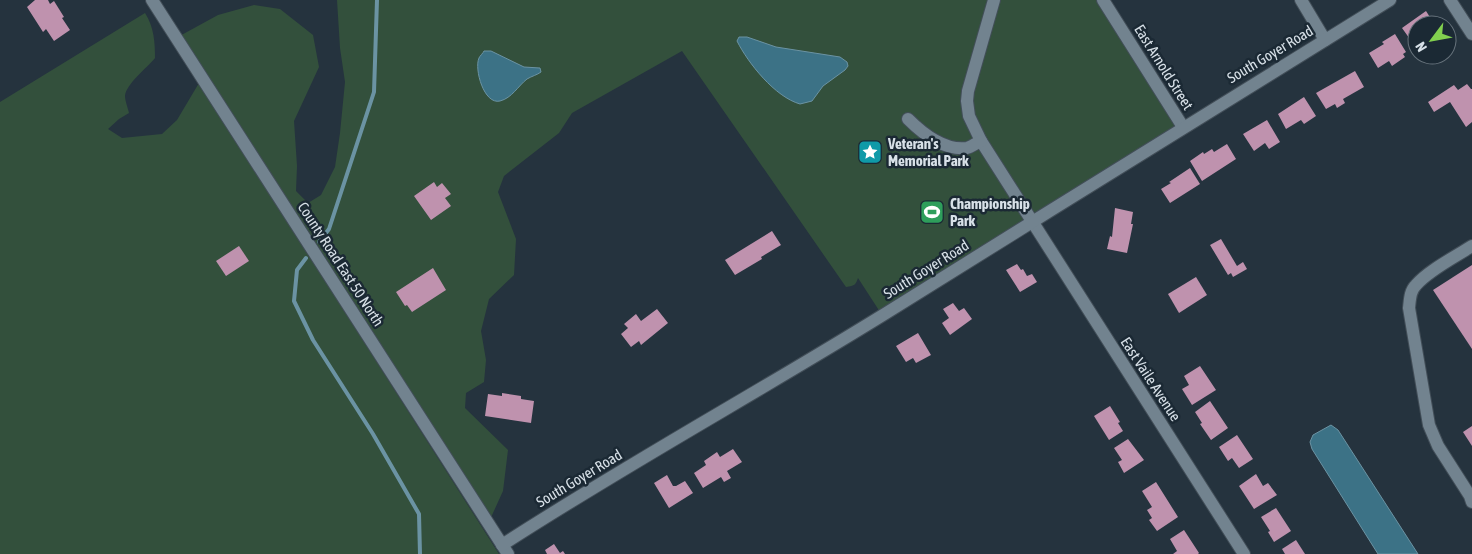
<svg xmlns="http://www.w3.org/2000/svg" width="1472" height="554" font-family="'Asap Condensed',sans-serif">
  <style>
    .green { fill: #33503c }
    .water { fill: #3c7286; stroke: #6b93a3 }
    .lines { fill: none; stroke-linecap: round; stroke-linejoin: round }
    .stream { stroke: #6b93a3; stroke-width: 4 }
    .building { fill: #bf92ae }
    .minor-casing { stroke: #424e58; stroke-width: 14 }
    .minor { stroke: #72838f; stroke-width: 12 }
    .labels { text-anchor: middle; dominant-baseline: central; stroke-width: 5; stroke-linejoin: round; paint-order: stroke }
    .street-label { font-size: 15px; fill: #d8e1e8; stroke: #1b2934 }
    .poi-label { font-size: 15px; font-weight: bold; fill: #d8e1e8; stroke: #1b2934; text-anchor: start }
  </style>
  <rect width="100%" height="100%" fill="#25333e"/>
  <g class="green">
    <path d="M 337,0 L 1103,0 L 1183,127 L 882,315 L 858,278 C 856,284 855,286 846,287 L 682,51 L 572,113 L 559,133 L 504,176 L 498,192 L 516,239 L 514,275 L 489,299 L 481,331 L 486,360 L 484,382 L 466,393 L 465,408 L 508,450 L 503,491 L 488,524 L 176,38 L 218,15 L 254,5 L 280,9 L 313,35 L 319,67 L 294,121 L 297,166 L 296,191 L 308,203 L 321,195 L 335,167 L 340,133 L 345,82 L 340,48 Z"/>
    <path d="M 145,13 C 154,27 155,42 155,58 C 147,68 126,84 125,96 C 125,101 128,108 129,113 L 119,119 L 108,129 L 122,138 L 162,134 L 177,120 L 199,83 L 499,554 L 0,554 L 0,102 Z"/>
  </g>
  <g class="water">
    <path d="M 739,37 L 747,37 L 776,47 L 840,57 L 847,62 L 848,66 L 845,70 L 823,86 L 812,101 L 800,104 C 775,97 748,63 737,41 Z"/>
    <path d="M 484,51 L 491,51 L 524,67 L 540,68 L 541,72 C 537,75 532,76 527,79 C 518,86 512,98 500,101 C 484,105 474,69 479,58 C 479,57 484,52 484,51 Z"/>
    <polygon points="1331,425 1338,430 1418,554 1378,554 1312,449 1310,442 1313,435"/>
  </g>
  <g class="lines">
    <g class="stream">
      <polyline points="319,242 329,229 374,92 377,0"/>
      <polyline points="306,258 297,270 294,301 313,340 373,434 419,514 420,554"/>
    </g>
  </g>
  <g class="building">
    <polygon points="35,0 48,0 50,4 54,1 64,17 62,18 70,30 54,41 46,29 43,32 27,7"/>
    <polygon points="1426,11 1435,25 1417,25 1417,39 1412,42 1402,28"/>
    <polygon points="1395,34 1406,52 1403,54 1405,57 1392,66 1389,61 1378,68 1369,53 1384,44 1382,42"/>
    <polygon points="1355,71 1364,87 1343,99 1345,103 1337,108 1335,104 1326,109 1316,93"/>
    <polygon points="1467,84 1471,89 1472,89 1472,122 1466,127 1450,102 1434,112 1428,102 1454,85 1458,90"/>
    <polygon points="1304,97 1316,116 1304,124 1301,120 1286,129 1278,114"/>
    <polygon points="1267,120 1280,142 1269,149 1265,143 1254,151 1243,134"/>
    <polygon points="1227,144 1236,159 1202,181 1190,161 1203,152 1204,154 1212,149 1214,152"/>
    <polygon points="1190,168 1200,184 1170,203 1161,189 1171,183 1169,182"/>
    <polygon points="434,182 437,187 442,183 451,194 445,198 451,206 431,220 414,196"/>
    <polygon points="1115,208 1133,212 1131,224 1133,224 1127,253 1107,249 1110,236 1112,237"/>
    <polygon points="772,231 781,245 761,257 762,259 735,275 725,260"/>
    <polygon points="1221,239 1237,266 1243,262 1247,269 1233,277 1231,273 1228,275 1210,245"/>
    <polygon points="239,246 249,261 226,276 216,261"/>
    <polygon points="1017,264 1021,270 1023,269 1027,276 1032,274 1037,282 1020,292 1006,270"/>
    <polygon points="1472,265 1472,349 1433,290"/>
    <polygon points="433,268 446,290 412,312 407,305 405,306 396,292"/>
    <polygon points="1196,277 1207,295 1179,313 1168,294"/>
    <polygon points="953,303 959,311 964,308 972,319 950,335 942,323 949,318 943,309"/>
    <polygon points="657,309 668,323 641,345 639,341 631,347 621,334 628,328 624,324 636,314 641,321"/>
    <polygon points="918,333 931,355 916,363 913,358 906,362 896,346"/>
    <polygon points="1200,366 1216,390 1192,405 1182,389 1189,385 1184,376"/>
    <polygon points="502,393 521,396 521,399 534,401 531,423 485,416 488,394 502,396"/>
    <polygon points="1210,401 1228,428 1211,440 1200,424 1202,423 1195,412"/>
    <polygon points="1110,406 1120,422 1118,423 1123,431 1109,440 1094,416"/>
    <polygon points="1472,426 1472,446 1463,432"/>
    <polygon points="1237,435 1253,459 1239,468 1232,458 1228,461 1219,447"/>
    <polygon points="1128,439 1144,460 1124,473 1118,462 1122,460 1114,448"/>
    <polygon points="733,449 742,462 727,471 731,478 724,482 721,477 703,488 694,473 706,465 704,461 717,452 720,457"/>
    <polygon points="1256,474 1263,486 1268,483 1277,495 1254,509 1239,486"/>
    <polygon points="667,475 673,486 676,486 685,481 693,493 669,508 654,483"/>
    <polygon points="1156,482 1178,517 1157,531 1149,520 1152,518 1147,510 1152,507 1142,491"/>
    <polygon points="1276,508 1291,531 1274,542 1268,532 1270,531 1261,517"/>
    <polygon points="1184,530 1199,553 1198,554 1173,554 1177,551 1170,539"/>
    <polygon points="1296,540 1305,554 1285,554 1282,549"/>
    <polygon points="554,544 560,553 563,551 565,554 547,554 545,550"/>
  </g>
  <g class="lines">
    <g class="minor-casing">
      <g id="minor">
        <polyline points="152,0 508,554"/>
        <polyline points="994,0 968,91 967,101 969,116 981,141 1244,554"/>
        <polyline points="1103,0 1183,127"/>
        <polyline points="1301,0 1325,40"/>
        <polyline points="1450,0 1472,34"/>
        <path d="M 908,119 C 923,134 944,151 967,148 C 971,147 976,143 981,141"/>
        <path d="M 1472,246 C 1455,257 1429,270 1416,285 C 1410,291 1410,299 1409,308 L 1429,425 L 1438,446 L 1470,496 L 1472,502"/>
        <path d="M 502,545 C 627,464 757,393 883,315 C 1052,210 1220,104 1390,0"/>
      </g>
    </g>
    <use href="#minor" class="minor"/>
  </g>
  <defs>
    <g id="sight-square" transform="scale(1.25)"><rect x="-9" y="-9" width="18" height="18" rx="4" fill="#0f9aa8" stroke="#1b2934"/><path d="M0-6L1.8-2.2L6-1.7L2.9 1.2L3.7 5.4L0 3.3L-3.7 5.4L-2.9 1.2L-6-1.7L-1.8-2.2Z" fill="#fff"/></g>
    <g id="stadium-square" transform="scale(1.25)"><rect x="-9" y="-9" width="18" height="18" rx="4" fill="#2e9e5b" stroke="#1b2934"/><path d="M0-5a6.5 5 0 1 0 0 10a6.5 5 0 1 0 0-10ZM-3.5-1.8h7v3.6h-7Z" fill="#fff"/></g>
  </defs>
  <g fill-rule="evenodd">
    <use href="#sight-square" x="870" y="152"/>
    <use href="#stadium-square" x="932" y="212"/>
  </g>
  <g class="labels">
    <g class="street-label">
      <text transform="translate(1270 54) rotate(-31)">South Goyer Road</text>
      <text transform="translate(1164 67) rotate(58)">East Arnold Street</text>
      <text transform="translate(341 264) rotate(57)">County Road East 50 North</text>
      <text transform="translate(926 269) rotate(-32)">South Goyer Road</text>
      <text transform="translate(1151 379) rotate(57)">East Vaile Avenue</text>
      <text transform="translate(579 478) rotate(-31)">South Goyer Road</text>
    </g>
    <g class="poi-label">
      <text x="888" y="143">Veteran's<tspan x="888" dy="17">Memorial Park</tspan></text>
      <text x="950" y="203">Championship<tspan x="950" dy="17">Park</tspan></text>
    </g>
  </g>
  <g transform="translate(1432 40) rotate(238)"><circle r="24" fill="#1b2934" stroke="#67737c"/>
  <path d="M0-4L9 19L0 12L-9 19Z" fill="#82d04f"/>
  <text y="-8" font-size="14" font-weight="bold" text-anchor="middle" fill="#d8e1e8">N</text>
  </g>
</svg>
